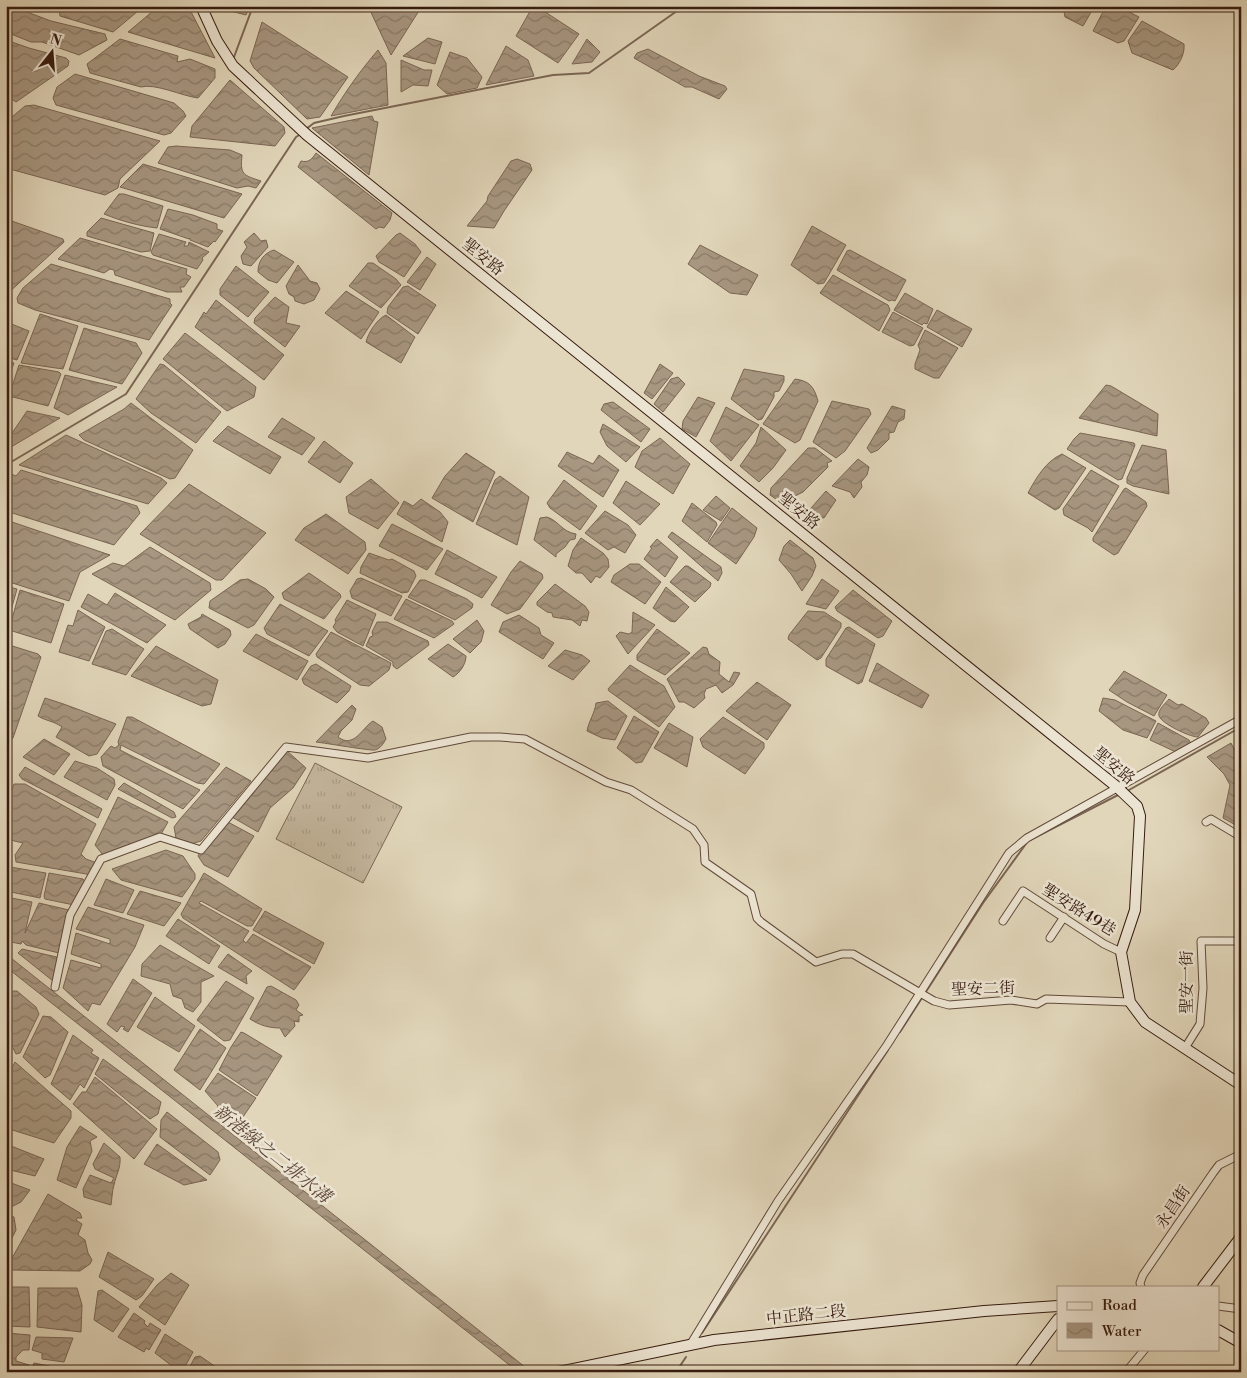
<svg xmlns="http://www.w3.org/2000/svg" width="1247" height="1378" font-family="'Libre Bodoni','Noto Serif TC',serif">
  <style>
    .grass { fill: url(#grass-tufts); stroke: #7d6856 }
    .water { fill: url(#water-waves); stroke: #7a6553 }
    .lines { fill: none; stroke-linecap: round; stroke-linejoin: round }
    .stream { stroke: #7a6553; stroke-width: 2 }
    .street-casing { stroke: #614a3a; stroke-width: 9 }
    .secondary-casing { stroke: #361b0f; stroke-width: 12 }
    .street { stroke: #ece4d2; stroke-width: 7 }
    .secondary { stroke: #ece4d2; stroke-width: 10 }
    .labels { text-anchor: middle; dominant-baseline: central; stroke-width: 5; stroke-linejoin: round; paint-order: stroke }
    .street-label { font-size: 16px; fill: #361b0f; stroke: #ece4d2 }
    .water-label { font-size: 18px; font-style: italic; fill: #5e4637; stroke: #ece4d2 }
  </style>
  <defs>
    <pattern id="grass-tufts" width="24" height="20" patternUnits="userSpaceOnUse" patternTransform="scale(1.25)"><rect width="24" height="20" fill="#c4b69d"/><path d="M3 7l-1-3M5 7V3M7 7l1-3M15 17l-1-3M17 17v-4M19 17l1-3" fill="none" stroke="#a99c86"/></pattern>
    <pattern id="water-waves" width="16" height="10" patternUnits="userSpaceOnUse" patternTransform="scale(1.25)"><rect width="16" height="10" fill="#a79680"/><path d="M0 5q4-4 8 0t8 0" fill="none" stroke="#897a67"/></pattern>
  </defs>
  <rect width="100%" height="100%" fill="#e1d6ba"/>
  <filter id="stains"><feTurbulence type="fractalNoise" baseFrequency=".004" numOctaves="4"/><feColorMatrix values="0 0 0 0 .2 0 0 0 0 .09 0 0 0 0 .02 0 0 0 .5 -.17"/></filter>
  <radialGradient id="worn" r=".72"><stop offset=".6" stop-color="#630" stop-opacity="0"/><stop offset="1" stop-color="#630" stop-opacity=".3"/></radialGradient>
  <polygon class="grass" points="315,763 402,807 363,883 276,839"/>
  <g class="water">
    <polygon points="6,6 11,6 51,21 105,34 107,40 79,55 42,42 31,42 6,32"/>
    <polygon points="29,6 122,6 138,11 113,32 60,16 59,8 51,12"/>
    <polygon points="159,6 188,6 215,58 128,32"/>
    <polygon points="217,6 250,6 246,15 219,8"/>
    <polygon points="368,6 422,6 391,55"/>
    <polygon points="533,6 536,6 579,34 558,63 516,36"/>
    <polygon points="1063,6 1093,6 1094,7 1083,26 1065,17"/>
    <polygon points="1106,6 1117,6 1139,17 1124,41 1118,43 1093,31"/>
    <path d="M 1142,21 L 1184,44 C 1185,53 1180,64 1173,70 L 1132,53 L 1128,41 Z"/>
    <polygon points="262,22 348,77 320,117 307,119 254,68 250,61"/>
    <polygon points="428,38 442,42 435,64 403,56"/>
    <path d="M 120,39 L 178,56 L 177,62 L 190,59 L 215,69 L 215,78 L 198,98 C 182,96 155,83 141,87 L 90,73 L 87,64 Z"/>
    <polygon points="587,39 600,52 592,62 572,64"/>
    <polygon points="6,40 29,48 66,58 69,61 68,66 16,102 6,95"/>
    <polygon points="506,46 528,60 534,76 486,85"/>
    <polygon points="648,49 699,76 725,86 727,89 719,99 692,87 685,87 634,58 637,53"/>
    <path d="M 378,50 L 386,63 L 388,105 L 331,116 C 345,92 360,71 378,50 Z"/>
    <polygon points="450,52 467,58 482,77 477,88 447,94 437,85"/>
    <polygon points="401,60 424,70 432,70 428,86 413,85 401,92"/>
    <polygon points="75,74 174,103 183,111 186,116 171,133 164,135 56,105 53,98 57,87"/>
    <polygon points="230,80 284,127 285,133 275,146 190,137 192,126"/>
    <polygon points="34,105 160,141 120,179 118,188 105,195 6,168 6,122 25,106"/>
    <polygon points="372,116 374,121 378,122 369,175 312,128"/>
    <path d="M 176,146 L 230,150 L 242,155 C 240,175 243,175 261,181 L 256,188 L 248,186 L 237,188 L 158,163 L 168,147 Z"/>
    <path d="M 316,153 L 392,213 L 390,220 L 384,228 L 379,227 L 376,229 L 298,167 L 301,161 C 309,163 312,159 316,153 Z"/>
    <polygon points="517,159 530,164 532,170 504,211 494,228 467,226 487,201 488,196 511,161"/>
    <polygon points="143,164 242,194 224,218 120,187"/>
    <path d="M 119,194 L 124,194 L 163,206 L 157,228 C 139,226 121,221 104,214 Z"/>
    <polygon points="168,209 193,215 217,224 217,229 223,231 215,242 214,241 208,247 190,240 190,238 189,239 160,229"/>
    <polygon points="101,218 154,233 150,251 141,252 87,236 87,232"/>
    <polygon points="6,219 63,239 64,242 6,295"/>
    <polygon points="812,226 846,245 824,283 818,284 791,265"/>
    <polygon points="254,233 261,241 266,240 268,247 251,266 243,264 241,256 247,247 244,242"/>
    <polygon points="400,233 415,244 421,252 404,277 379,262 376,256 396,235"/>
    <polygon points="159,234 186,242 184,246 188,246 189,242 209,252 202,258 203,260 197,269 153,255 151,252"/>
    <polygon points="80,238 187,269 186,274 191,277 184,287 180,287 182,292 167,292 115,275 114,270 110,269 104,273 58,259"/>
    <polygon points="700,245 758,275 747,295 730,293 688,264"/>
    <path d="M 274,250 L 294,262 L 277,283 L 268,280 L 258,272 C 258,261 264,253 274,250 Z"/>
    <polygon points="850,250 906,280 895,301 892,300 889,301 837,270 847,251"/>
    <polygon points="427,257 436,264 420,290 407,282"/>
    <polygon points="368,263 373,263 396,279 401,285 381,308 349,286"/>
    <polygon points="51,264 170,299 170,303 172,305 149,340 35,310 18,303 17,298 23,288"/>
    <polygon points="298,265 310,281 317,283 320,289 314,300 304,304 295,301 294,297 289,294 286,286"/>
    <polygon points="236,266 269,292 248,317 220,295 220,289"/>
    <polygon points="833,275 888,305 890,310 879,331 820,293"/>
    <polygon points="408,286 436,305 418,334 387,313 388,307 403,287"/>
    <polygon points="346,291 379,312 361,339 325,313"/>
    <polygon points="905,293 933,309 927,324 924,323 922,325 894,310"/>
    <polygon points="275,297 289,307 286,323 300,326 285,347 254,323 255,318"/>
    <polygon points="216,300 284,355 264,380 195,327 204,312 206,314"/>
    <polygon points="937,310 972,329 962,347 927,327"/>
    <polygon points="893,312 923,328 914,345 910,346 882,332"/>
    <polygon points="40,314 78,326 63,369 21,363"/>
    <path d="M 386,315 L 415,337 L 401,363 L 366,342 C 368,333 377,319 386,315 Z"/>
    <polygon points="9,323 29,331 17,360 6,357 6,329"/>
    <polygon points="84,328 136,343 142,353 122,384 69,370"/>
    <polygon points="925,330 958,348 939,378 934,378 915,369 915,364 920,350 918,345"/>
    <polygon points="185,333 256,387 254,397 227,411 163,359"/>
    <polygon points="6,361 14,363 6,385"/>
    <polygon points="160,364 164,365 221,412 196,443 151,413 136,399"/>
    <polygon points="660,364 673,373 652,399 644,393"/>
    <polygon points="19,365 59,372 61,374 48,406 9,396"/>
    <polygon points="744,369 784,376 784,381 779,391 774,392 774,397 762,419 758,420 731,399"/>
    <polygon points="65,375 117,387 68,415 54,408"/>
    <polygon points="678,377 685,384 663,412 654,404 671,379"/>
    <path d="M 795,379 C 810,381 814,387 818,401 L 800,440 L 795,443 L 763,424 Z"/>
    <polygon points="1106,385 1111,386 1158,414 1157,436 1079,418"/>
    <polygon points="698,397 715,403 696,437 682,429 683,421"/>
    <polygon points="832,401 869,409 871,414 845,451 836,458 813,442"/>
    <polygon points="613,402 650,429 641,442 601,410 604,404"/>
    <polygon points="131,403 193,450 175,478 170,479 84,440 79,435 124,409"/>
    <polygon points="892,406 905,410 904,419 898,422 894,432 889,433 889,439 878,450 871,453 867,448"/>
    <polygon points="726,407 759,425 731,461 710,441"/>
    <polygon points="27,411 60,418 6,450 6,442"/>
    <polygon points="282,418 315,438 302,455 268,437"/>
    <polygon points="603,424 640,447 626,462 607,446 600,432"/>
    <polygon points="228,426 281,457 270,474 213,441"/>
    <polygon points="761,427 786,450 773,468 759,482 740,466 756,443"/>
    <polygon points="1080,433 1134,443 1135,445 1122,479 1118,480 1067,449 1074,439"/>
    <polygon points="66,435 161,478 167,483 148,504 19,465"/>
    <polygon points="660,438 690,464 673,494 635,467 642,451"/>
    <polygon points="324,441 353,463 340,483 308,462"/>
    <polygon points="1142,445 1166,450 1169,494 1133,486 1127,483 1127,478"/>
    <polygon points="808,448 815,448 832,461 827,463 828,467 803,492 793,497 793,502 789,508 770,495 771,488"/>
    <polygon points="567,452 593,464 599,455 619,470 603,497 558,466"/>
    <polygon points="466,453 495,472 473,522 432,498 445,476"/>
    <path d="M 1062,454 L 1086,468 L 1059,508 L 1055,510 L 1028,493 C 1036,478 1046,461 1062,454 Z"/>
    <polygon points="858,459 869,467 867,475 861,482 862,487 854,498 850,492 832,486"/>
    <polygon points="21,470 137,506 140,513 114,545 6,511 6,472 16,476"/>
    <polygon points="1091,470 1119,486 1092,532 1088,528 1064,515 1063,509"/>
    <polygon points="500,476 529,497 517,545 476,524 495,480"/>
    <polygon points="371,479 399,503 378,529 349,513 346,497"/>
    <polygon points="564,480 597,506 580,530 550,508 547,503"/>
    <polygon points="626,481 660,504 640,525 613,503"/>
    <polygon points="189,484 266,533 222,580 216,580 140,534"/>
    <polygon points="1126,488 1146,502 1147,506 1118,553 1114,555 1093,541 1093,538 1124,489"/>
    <polygon points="826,491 836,500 824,518 804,516"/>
    <polygon points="716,496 730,508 721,521 703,510"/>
    <polygon points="421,499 440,512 448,522 442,542 397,514 404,501 413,506"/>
    <polygon points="692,503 716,522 717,525 707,542 682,521"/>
    <polygon points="732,508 757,528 754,537 736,564 708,543"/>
    <polygon points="605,511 628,525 636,535 625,553 614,547 608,550 585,533"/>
    <polygon points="326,514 365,542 366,550 348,574 295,540 304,528"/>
    <path d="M 547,517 C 559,521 562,532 576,534 L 575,539 L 570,540 L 565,547 L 556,554 L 556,557 L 534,540 L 540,518 Z"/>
    <polygon points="6,520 110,555 80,572 69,601 6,581"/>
    <polygon points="392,524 443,549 427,570 379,546"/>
    <polygon points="672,532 721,567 722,573 718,581 668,537"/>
    <polygon points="581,538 603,553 608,559 609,567 600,578 596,576 591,583 582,573 576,573 568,566 573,550"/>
    <polygon points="657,539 678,557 665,577 644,559 652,548 650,547"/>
    <polygon points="790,540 813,558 816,566 812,576 802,591 791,574 779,560 784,546"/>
    <polygon points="150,547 210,583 211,590 175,620 92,574 113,563 124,566"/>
    <polygon points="447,550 497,577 482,598 435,574"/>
    <polygon points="369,553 389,560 392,559 414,571 416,576 408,592 402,593 360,573 361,567"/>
    <polygon points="520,561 542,574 543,578 520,609 507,614 491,605 511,572"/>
    <polygon points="630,564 639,564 661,582 645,604 611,582 614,575"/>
    <polygon points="685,566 688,566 711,583 710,587 695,602 670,582"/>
    <polygon points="309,573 340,594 341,597 324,619 284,599 282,593"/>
    <polygon points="361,578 402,596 391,616 352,598 350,591 357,579"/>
    <polygon points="248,579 266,589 274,597 254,625 248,628 209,608 210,601 240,580"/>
    <polygon points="822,579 839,591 826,609 806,604"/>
    <polygon points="420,580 425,580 467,599 473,604 472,608 455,620 408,597"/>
    <polygon points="555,584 585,606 589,612 587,621 582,620 580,626 572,620 553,617 552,613 547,612 537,605 537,602"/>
    <polygon points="6,586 17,589 6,628"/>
    <polygon points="666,587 689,607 675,622 670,621 653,608"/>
    <polygon points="20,590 64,604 51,643 9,630"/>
    <polygon points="853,590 892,621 883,636 878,638 837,611 835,607"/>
    <polygon points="115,593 166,625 147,643 81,607 88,594 107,605"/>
    <polygon points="406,599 452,621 454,624 434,638 394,619"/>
    <polygon points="347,600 376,614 363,646 337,632 333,627 336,622 335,620"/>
    <polygon points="280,604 328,631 309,656 267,634 264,628"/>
    <polygon points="78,610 105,627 89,661 59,652 68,625 73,626"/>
    <polygon points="808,611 824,612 841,623 841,627 821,658 817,660 788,639 789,635"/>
    <polygon points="633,612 655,625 628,654 616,636 620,632 629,634 632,632"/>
    <polygon points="202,614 230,630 231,635 225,644 218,648 190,629 188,624 201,617"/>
    <polygon points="519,615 539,628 541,635 554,643 543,659 499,632 503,622"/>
    <polygon points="477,620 484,631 481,642 470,653 453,639"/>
    <polygon points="377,622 387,622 428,641 429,645 397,669 393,666 393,662 366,646 370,637 373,636 372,632"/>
    <polygon points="849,627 875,644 862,682 858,684 826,666 826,659 846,628"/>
    <polygon points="112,629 144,649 126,675 92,664 106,631"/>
    <polygon points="657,629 690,653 665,675 637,660 637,655"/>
    <polygon points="331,632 391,663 389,670 369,686 360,685 317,657 316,654"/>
    <polygon points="256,634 308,661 297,680 243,651"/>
    <polygon points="6,644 38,654 41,657 13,738 6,744"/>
    <path d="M 448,644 L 466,656 C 466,664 460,673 453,677 L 428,659 Z"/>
    <polygon points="156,646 218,680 211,704 202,706 131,676"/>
    <polygon points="703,647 707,648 709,654 720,662 719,674 729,682 734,672 740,673 733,685 722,693 716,685 706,689 704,694 705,698 694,708 684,702 679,702 667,679"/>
    <polygon points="565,650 582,655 590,661 573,680 548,666"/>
    <polygon points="877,663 929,695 922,708 869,681"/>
    <polygon points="316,664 351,686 349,691 337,703 304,684 302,679 311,666"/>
    <polygon points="630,665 664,686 675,707 659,727 609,691 608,689"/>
    <polygon points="1124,671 1167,695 1154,716 1127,702 1109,690"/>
    <polygon points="757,682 791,705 767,740 726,711"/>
    <path d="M 45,698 C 69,705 92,715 116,724 L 97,754 L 89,756 L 56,737 L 62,727 C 54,721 46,721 38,716 Z"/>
    <polygon points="1103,698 1115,700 1156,721 1147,738 1123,730 1099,711"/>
    <path d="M 1169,699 L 1178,705 L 1182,704 L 1206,718 L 1209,723 L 1198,737 C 1190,737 1162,724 1159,716 C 1157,710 1166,703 1169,699 Z"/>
    <path d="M 608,701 L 627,716 L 615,740 L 602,738 L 587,731 C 589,720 595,713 596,703 Z"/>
    <path d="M 352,705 L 356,709 L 352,720 L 341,731 L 338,737 C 354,749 362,728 373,721 L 382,727 L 386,739 C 383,744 381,748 375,750 C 371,751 325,743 316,742 Z"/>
    <polygon points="634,716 659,732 642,762 636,763 617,748"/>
    <polygon points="127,717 132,717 220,764 204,784 197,783 121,745 120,750 200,790 183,809 103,766 101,757 111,746 115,748 119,745 118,742"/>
    <polygon points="723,717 764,743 764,748 745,774 703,747 700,739"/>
    <polygon points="669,723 693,737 687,767 654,748"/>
    <polygon points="1158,723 1189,740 1191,744 1176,752 1150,740"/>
    <polygon points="44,739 70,754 54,775 23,757"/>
    <polygon points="1231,743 1241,762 1241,828 1223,818 1230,785 1224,774 1207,757"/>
    <polygon points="286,750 306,768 293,788 270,808 258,832 232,817"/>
    <polygon points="75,761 97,768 114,779 115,785 107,800 64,777"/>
    <polygon points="25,767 102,809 98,818 22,779 19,775"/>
    <polygon points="226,767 251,781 201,841 191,844 176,838 174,827 180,819"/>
    <polygon points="124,783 174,812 176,817 172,818 118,789"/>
    <polygon points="14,784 25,784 96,824 81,854 86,859 97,863 92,875 16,862 15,855 23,843 6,839 6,814 11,800 10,795"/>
    <polygon points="118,797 168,822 160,836 103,855 95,845"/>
    <polygon points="226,821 254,836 228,877 204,865 198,856 201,850"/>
    <polygon points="166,850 183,856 195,874 195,879 182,897 121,880 112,869"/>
    <polygon points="10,867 46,873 40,898 6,891 6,873"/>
    <polygon points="49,873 83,879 87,885 74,905 45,899 44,896"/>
    <polygon points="204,873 262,909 252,926 247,926 201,901 199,903 249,931 243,940 246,943 253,934 311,967 294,990 183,918 181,914"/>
    <polygon points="106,879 134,890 123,913 94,905"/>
    <polygon points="140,891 181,903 164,926 127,914"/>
    <polygon points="6,897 32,902 25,933 39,903 69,910 59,953 26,945 22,941 21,944 6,941"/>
    <polygon points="88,907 144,925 135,947 100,1005 92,1003 88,1011 63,988 71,960 101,968 101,964 71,954 76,933 110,944 110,939 76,929"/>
    <polygon points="265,911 324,943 314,964 253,930"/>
    <polygon points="178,919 220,946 209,964 166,936"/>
    <polygon points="160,945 214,976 201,982 201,1002 193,1012 185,1008 182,999 173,996 170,984 141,976 142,964"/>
    <polygon points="22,949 61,958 53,981 18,953"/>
    <polygon points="6,954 530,1371 517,1371 6,967"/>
    <polygon points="228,954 252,971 246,976 247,984 218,967"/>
    <polygon points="133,979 152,993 128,1032 123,1029 125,1027 121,1026 117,1032 107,1024"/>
    <polygon points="226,981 254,998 230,1040 224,1041 197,1020"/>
    <path d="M 271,986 L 296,1000 L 299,1005 L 296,1010 L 303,1015 L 299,1016 L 299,1022 L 294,1021 L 295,1026 L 285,1037 L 280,1028 C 269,1028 259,1025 250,1019 L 267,987 Z"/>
    <polygon points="13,991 17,991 36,1007 39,1014 20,1053 16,1054 13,1048 6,1044 6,1002"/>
    <polygon points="155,997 195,1026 179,1052 137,1027"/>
    <polygon points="43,1016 51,1017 68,1032 50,1075 45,1078 23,1057"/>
    <polygon points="200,1029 226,1048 200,1090 174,1070"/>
    <polygon points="241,1032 244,1033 282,1056 257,1096 219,1070 231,1047"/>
    <polygon points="73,1035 93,1050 91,1053 99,1058 84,1088 80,1084 70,1100 51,1084"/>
    <polygon points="103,1059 161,1102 158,1114 150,1119 95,1074"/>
    <polygon points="15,1062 71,1111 71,1118 54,1143 6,1128 6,1079"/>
    <polygon points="218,1073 256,1098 236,1127 216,1111 218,1106 205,1091"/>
    <polygon points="95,1077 157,1129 134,1159 73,1104 82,1092 86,1092"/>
    <polygon points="167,1112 218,1152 220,1160 210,1175 160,1137 161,1120"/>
    <polygon points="80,1126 97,1137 90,1141 92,1151 76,1188 57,1180 67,1147"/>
    <path d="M 104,1143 L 120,1157 C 121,1168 116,1175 114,1185 C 112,1191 112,1199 111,1205 L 84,1197 L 83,1189 L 90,1175 L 111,1183 L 114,1178 L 95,1169 L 93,1164 Z"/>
    <polygon points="6,1144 44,1159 35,1176 6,1169"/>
    <polygon points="157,1144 207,1180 184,1185 144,1164"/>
    <polygon points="6,1181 30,1190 21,1202 11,1207 6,1205"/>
    <polygon points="48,1194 80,1213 82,1218 77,1218 76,1220 82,1224 78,1235 85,1240 88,1253 92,1260 90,1264 80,1271 10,1270 7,1267"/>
    <polygon points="6,1214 14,1217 16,1230 6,1250"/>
    <polygon points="108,1252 154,1279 142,1296 136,1300 99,1277"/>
    <polygon points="171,1273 189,1285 165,1325 139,1307 157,1285"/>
    <polygon points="6,1287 29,1287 30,1327 6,1326"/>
    <polygon points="38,1288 77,1288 82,1305 81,1332 37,1327"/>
    <polygon points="102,1290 129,1309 113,1332 94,1320 98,1291"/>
    <polygon points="134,1313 145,1321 144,1323 148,1327 150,1323 161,1330 149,1350 146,1348 144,1352 118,1337"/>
    <polygon points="6,1333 30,1335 29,1350 23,1350 16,1357 16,1361 29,1365 26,1372 6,1372"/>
    <polygon points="165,1334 193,1352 182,1372 180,1372 155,1353"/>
    <polygon points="36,1337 73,1338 64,1362 42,1359 42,1353 32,1350"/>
    <polygon points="200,1356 223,1372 187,1372 195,1357"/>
    <polygon points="34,1363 54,1367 59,1372 31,1372"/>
  </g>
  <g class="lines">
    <g class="stream">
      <polyline points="234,57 253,6"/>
      <polyline points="306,129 314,123 344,116 553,75 589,73 684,6"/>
      <polyline points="6,465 126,394 296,137 301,134"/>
      <polyline points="1129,790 1241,727"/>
      <polyline points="900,1032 983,903 1028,841 1118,795"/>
      <polyline points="702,1333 888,1050"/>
      <polyline points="676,1372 686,1357"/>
    </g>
    <g class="street-casing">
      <g id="street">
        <polyline points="1206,822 1211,819 1241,837"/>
        <polyline points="1003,921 1023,891 1104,944 1121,952"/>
        <polyline points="1050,938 1064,917"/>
        <polyline points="55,987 70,915 101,859 160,837 201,850 286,747 368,758 471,737 500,737 525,739 606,782 631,790 693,829 704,845 705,862 751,894 757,918 761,922 816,962 842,954 853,954 934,1001 949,1005 1011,1000 1037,1004 1046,999 1130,1002"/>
        <polyline points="1185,1048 1200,1024 1203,988 1201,941 1241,941"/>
        <polyline points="1141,1287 1140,1283 1143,1275 1213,1173 1219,1165 1241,1154"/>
        <polyline points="1218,1306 1241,1309"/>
        <polyline points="690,1345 778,1201 887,1045 1009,853 1027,838 1241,719"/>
        <polyline points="1126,1372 1145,1349"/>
      </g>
    </g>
    <g class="secondary-casing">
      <g id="secondary">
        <polyline points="201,6 217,41 233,66 307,135 1117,787 1137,806 1140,816 1135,910 1121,952 1130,1002 1145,1022 1241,1085"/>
        <polyline points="1203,1287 1241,1237"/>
        <polyline points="1218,1330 1241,1343"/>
        <polyline points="559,1372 714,1340 984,1311 1058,1306"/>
        <polyline points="1018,1372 1058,1319"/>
      </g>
    </g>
    <use href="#street" class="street"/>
    <use href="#secondary" class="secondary"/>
  </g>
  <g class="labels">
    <g class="street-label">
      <text transform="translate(483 257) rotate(39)">聖安路</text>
      <text transform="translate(799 511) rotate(39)">聖安路</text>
      <text transform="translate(1114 766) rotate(40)">聖安路</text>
      <text transform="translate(1079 910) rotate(32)">聖安路49巷</text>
      <text transform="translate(1187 982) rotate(-90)">聖安一街</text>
      <text transform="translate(983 989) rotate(-2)">聖安二街</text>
      <text transform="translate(1173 1207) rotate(-56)">永昌街</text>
      <text transform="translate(806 1315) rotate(-6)">中正路二段</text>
    </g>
    <g class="water-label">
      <text transform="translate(272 1154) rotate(39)">新港線之二排水溝</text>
    </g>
  </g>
  <rect width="1247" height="1378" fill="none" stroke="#e1d6ba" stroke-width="25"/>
  <rect x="8" y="8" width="1232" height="1363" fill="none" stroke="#361b0f" stroke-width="2.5"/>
  <rect x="12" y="12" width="1222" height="1353" fill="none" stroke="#361b0f"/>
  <rect x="1057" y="1286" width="162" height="65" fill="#ece4d2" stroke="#a39484"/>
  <rect x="1067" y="1302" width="25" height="8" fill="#ece4d2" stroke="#a39484"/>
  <text x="1102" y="1310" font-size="15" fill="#361b0f">Road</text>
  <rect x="1067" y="1323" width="25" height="15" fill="url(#water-waves)" stroke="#a39484"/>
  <text x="1102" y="1336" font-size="15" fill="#361b0f">Water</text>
  <g transform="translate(52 52) rotate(17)" stroke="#ece4d2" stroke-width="4" paint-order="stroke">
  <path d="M0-4L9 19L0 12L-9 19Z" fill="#361b0f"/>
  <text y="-8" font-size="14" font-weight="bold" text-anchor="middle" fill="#361b0f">N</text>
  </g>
  <rect width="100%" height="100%" filter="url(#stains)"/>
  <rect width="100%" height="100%" fill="url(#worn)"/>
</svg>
